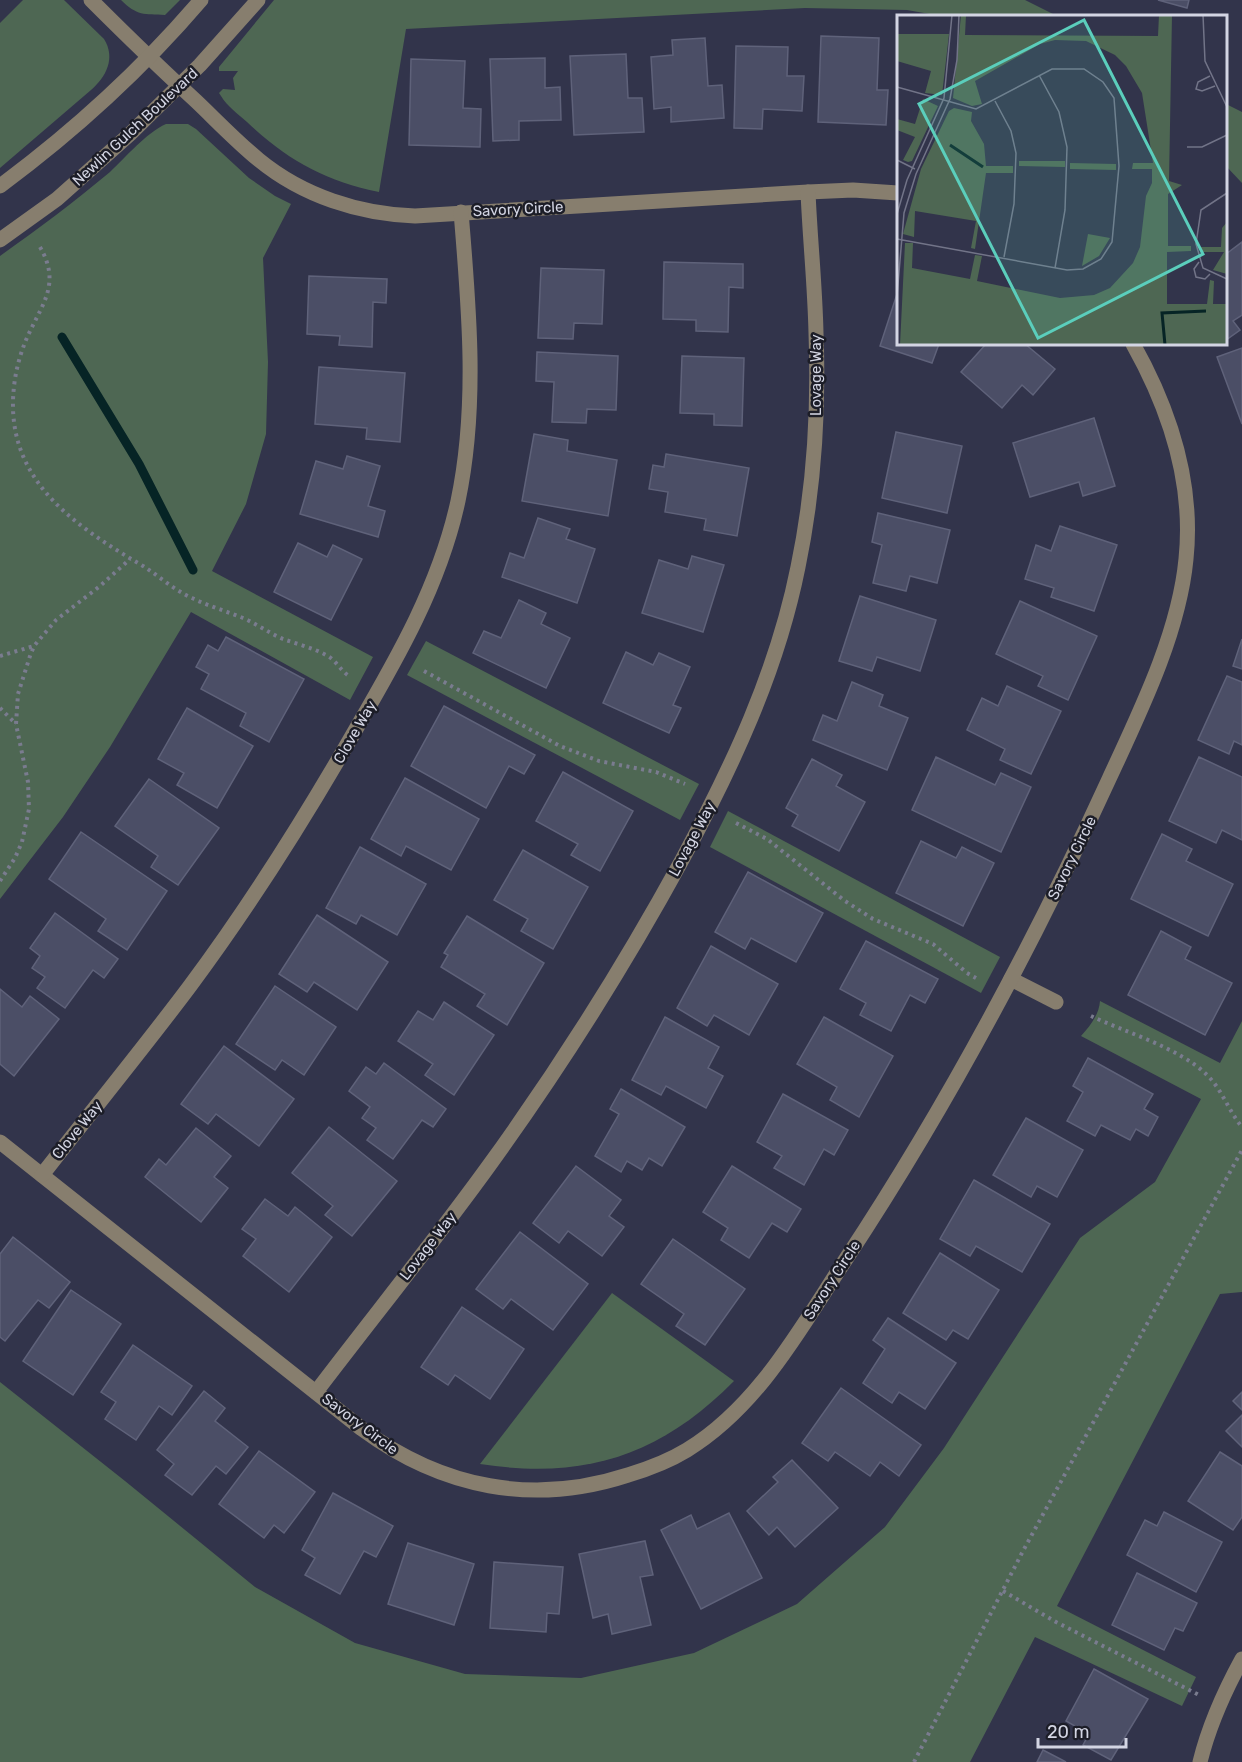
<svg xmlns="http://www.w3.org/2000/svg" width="1242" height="1762" font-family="Rubik,sans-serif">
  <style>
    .green { fill: #4e6753 }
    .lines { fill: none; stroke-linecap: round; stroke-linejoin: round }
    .stream { stroke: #062425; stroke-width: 9 }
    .building { fill: #4b4e66; stroke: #5f627a; stroke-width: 1.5 }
    .path { stroke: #7a7c8f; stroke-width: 4; stroke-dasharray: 3 4.5; stroke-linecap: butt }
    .minor { stroke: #877e6e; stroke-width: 15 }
    .labels { text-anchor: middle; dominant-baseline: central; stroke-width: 5; stroke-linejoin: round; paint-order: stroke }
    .street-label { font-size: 15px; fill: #d3d5e3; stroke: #1c1d27 }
    .inset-river { fill: none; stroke: #062425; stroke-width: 3 }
    .inset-road { fill: none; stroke: #727488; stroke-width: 1.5 }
    .view { fill: #5bcebc; fill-opacity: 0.15; stroke: #5bcebc; stroke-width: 3 }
    .inset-edge { fill: none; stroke: #d3d5e3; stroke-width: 3 }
  </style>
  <rect width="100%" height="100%" fill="#32344b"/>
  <g class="green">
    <path d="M 23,0 L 64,0 L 104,39 C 116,58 106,77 91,90 L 0,168 L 0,23 Z"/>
    <path d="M 121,0 L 180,0 L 165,15 C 144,14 137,16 121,0 Z"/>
    <path d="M 274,0 L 1025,0 L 1057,16 L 941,16 L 907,10 L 805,8 L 406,29 L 379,192 C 325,181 287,160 247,122 C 238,114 227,106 221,96 L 219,93 L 223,89 L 235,90 L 233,78 L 238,71 L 219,71 L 219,67 Z"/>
    <polygon points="1226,104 1242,112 1242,183 1226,166"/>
    <path d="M 166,124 L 188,124 L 196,129 L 249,178 L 275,196 L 291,204 L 263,258 L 268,362 L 266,434 L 246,504 L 212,571 L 373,657 L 350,700 L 191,612 L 110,747 L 63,817 L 0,899 L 0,256 C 38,229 74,202 110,172 C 126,157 146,133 166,124 Z"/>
    <polygon points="426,641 699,784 680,820 407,675"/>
    <polygon points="728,811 1000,957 981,993 710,847"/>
    <path d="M 1100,1001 L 1220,1063 L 1242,1021 L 1242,1292 L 1220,1294 L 1057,1606 L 1196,1677 L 1182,1706 L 1035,1637 L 970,1762 L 0,1762 L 0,1382 L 125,1481 L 255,1587 L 355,1643 L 465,1674 L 581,1678 L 694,1653 L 797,1604 L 885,1527 L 944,1448 L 1080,1238 L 1155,1182 L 1201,1099 L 1081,1036 C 1090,1026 1099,1015 1100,1001 Z"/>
    <path d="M 612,1293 L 734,1381 C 660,1456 584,1480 480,1464 Z"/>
  </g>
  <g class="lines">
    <polyline class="stream" points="62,337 139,464 193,570"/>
  </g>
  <g class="building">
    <polygon points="1158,0 1189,0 1187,8"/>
    <polygon points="821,36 879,38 877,90 888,90 886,125 818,122"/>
    <polygon points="705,38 708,86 722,85 724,118 671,122 671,107 654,109 651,57 673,55 672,40"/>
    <polygon points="736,46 788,47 787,76 804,76 802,111 763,109 762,129 734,128"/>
    <polygon points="626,54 628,98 642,98 644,132 574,135 570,56"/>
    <polygon points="545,58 545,88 560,87 561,120 519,121 519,140 493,141 490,59"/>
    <polygon points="411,59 465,61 463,108 481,109 480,147 409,145"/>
    <polygon points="1242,242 1242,315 1233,321 1240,330 1226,340 1226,254"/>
    <polygon points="664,262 743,264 743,288 729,287 728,332 696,331 696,320 663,319"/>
    <polygon points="541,268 604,270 602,324 574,323 573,339 538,338"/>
    <polygon points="309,276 387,279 386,303 373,302 372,347 339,345 340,336 307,334"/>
    <polygon points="898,291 898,344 939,344 932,363 880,346"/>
    <polygon points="986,344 1025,344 1055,369 1033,395 1022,385 1002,408 961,372"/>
    <polygon points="1242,348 1242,424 1217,357"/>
    <polygon points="537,352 618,356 616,410 587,409 586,423 552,422 554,382 536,381"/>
    <polygon points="682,356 744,358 742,426 714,425 714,414 680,413"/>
    <polygon points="319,367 405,373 400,442 366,439 367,428 315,424"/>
    <polygon points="1094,418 1115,486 1083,496 1079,482 1030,497 1013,443"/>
    <polygon points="896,432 962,446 947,513 882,498"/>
    <polygon points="534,434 568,440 567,451 617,460 608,516 522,501"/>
    <polygon points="666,454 749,468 737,536 704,530 706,519 665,512 668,492 649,489 653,465 664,467"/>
    <polygon points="347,456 380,466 368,506 385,511 378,537 300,514 316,461 343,469"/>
    <polygon points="878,513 950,530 937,583 910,576 906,591 873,583 882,545 872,542"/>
    <polygon points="538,518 570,529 566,539 595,549 577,603 502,577 510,553 524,558"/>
    <polygon points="1060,526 1117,545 1094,611 1051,597 1054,588 1025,579 1036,545 1051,551"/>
    <polygon points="298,543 327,557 333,545 362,559 331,620 274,592"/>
    <polygon points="692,556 724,565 703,632 642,613 659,560 688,569"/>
    <polygon points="860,596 936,620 920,671 877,657 872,671 839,661"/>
    <polygon points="519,600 546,613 541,624 570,638 546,688 473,653 484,631 501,638"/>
    <polygon points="1020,601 1097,636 1068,700 1038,686 1043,676 996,654"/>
    <polygon points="226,637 304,679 269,742 240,726 246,713 201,689 209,674 196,667 208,645 218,651"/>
    <polygon points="1242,639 1242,669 1233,666"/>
    <polygon points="626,652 653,665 659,653 690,667 673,705 681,708 669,733 603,703"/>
    <polygon points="1227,676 1242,682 1242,745 1234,741 1229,754 1198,740"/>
    <polygon points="852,682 883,695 879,706 908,718 887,770 813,740 823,715 837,721"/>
    <polygon points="1007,686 1061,711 1031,774 1000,760 1005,749 967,730 982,698 998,706"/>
    <polygon points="444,706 535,755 524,774 509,766 486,808 411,766"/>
    <polygon points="187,708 253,746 217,808 177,785 184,773 158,759"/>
    <polygon points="936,757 995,785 1001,773 1031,787 1001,852 912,810"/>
    <polygon points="1199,757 1242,777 1242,840 1222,830 1216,843 1169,821"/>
    <polygon points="812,759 842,775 836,786 865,802 839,851 792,826 798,815 786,808"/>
    <polygon points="563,772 633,811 600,871 571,855 578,844 536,821"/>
    <polygon points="405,778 479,819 451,870 406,846 401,856 371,839"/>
    <polygon points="149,779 219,828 178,885 151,867 158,856 115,826"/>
    <polygon points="81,832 167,891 127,950 98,931 106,919 49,879"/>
    <polygon points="1162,834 1192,849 1186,861 1233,884 1208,936 1131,899"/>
    <polygon points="921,841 956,858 962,847 994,863 963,926 896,893"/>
    <polygon points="360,847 426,884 397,935 361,915 356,924 326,908"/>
    <polygon points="523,850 588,887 553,949 521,931 528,919 494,900"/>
    <polygon points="748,872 823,913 796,962 751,938 745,949 715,932"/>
    <polygon points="55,913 118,959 104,978 93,970 65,1008 37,988 45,977 32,968 40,956 30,948"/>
    <polygon points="317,915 388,962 357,1010 314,982 307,992 279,974"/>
    <polygon points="467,916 544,963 507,1025 477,1006 485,994 441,967 448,955 444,953"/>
    <polygon points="1161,931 1191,947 1185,959 1232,983 1205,1035 1128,995"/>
    <polygon points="866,941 938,979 925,1003 910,995 891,1031 860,1015 866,1003 840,989"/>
    <polygon points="711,946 778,984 749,1035 714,1015 707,1026 677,1008"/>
    <polygon points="275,986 336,1027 304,1075 282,1060 275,1070 236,1044"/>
    <polygon points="0,989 22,1007 30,996 59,1019 14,1076 0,1064"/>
    <polygon points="444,1002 494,1035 454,1095 425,1075 433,1064 398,1041 418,1011 433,1020"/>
    <polygon points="665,1017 719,1047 708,1068 723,1076 706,1108 666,1086 661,1095 632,1080"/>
    <polygon points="824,1017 893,1056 859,1117 830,1100 837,1087 797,1064"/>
    <polygon points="224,1046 294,1099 259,1146 216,1114 208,1124 181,1104"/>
    <polygon points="1088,1058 1153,1094 1144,1109 1158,1117 1148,1136 1136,1129 1130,1140 1101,1125 1095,1136 1067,1121 1083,1092 1073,1086"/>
    <polygon points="384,1063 446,1109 433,1127 422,1120 393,1159 367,1140 376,1128 362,1118 370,1107 349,1091 366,1067 376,1074"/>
    <polygon points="621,1089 685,1127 662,1166 649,1158 642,1170 627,1161 621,1172 595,1156 619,1114 610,1109"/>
    <polygon points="783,1094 848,1130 834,1155 824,1149 804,1185 774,1168 782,1156 757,1142"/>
    <polygon points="1026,1118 1083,1150 1057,1197 1037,1186 1031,1197 993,1175"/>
    <polygon points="329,1127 397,1181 352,1236 325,1215 333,1206 292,1173"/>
    <polygon points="196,1128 231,1156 214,1177 228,1188 201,1222 145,1177 159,1159 166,1165"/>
    <polygon points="576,1166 621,1200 609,1216 624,1227 602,1256 568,1231 559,1243 533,1223"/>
    <polygon points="732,1166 801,1209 787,1232 772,1223 749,1258 721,1240 728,1228 703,1212"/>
    <polygon points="974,1180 1050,1224 1022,1272 976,1246 970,1256 940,1239"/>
    <polygon points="265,1199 288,1216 295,1207 332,1237 289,1292 243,1256 256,1239 242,1229"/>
    <polygon points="520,1232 588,1284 553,1330 511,1299 503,1309 476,1289"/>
    <polygon points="13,1237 70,1282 49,1308 38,1300 5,1341 0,1337 0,1254"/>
    <polygon points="673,1239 745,1289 705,1345 676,1326 684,1314 641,1284"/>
    <polygon points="940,1253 999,1290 968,1339 953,1330 946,1340 903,1313"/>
    <polygon points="71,1290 121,1324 73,1395 23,1361"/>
    <polygon points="462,1307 524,1349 490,1399 455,1375 448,1385 421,1367"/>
    <polygon points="888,1318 956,1363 925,1409 899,1392 892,1403 863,1383 885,1349 873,1340"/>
    <polygon points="133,1345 192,1386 172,1415 159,1406 136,1440 105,1419 116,1402 101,1392"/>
    <polygon points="841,1388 921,1445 899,1476 880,1462 870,1476 835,1452 828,1461 802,1443"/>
    <polygon points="204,1391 225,1408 215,1421 248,1447 226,1474 216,1466 192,1495 165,1475 174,1464 157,1450"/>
    <polygon points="1242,1392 1242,1410 1233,1401"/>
    <polygon points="1242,1415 1242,1447 1226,1431"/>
    <polygon points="259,1451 315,1492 284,1533 274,1525 264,1538 219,1504"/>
    <polygon points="1220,1452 1242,1466 1242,1517 1233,1530 1188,1501"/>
    <polygon points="792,1460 838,1508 795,1547 777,1527 769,1535 747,1511 778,1482 773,1477"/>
    <polygon points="333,1493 393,1526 376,1557 364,1551 340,1594 305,1575 315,1558 302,1550"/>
    <polygon points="1164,1512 1222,1542 1196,1592 1127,1555 1145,1520 1157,1526"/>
    <polygon points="729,1513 762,1578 701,1609 661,1530 691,1515 697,1529"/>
    <polygon points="645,1541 653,1575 640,1577 651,1625 612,1634 608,1614 593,1618 579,1554"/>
    <polygon points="408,1543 474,1564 454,1625 388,1604"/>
    <polygon points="494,1562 563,1567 559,1614 547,1613 546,1632 490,1628"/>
    <polygon points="1137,1573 1197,1603 1183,1631 1175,1628 1164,1650 1112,1625"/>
    <polygon points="1094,1669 1148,1699 1111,1760 1083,1745 1089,1734 1066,1721"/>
    <polygon points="1043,1750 1066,1762 1037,1762"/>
  </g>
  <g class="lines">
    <g class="path">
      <path d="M 40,247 C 62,285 41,305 26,340 C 21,352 17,366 15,379 C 0,476 70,523 143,566 C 159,576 174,590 192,598 C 208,606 226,611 243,618 C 257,624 269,633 283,639 C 297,644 313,648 326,655 C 336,660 340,670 349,676"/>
      <polyline points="0,656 34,646"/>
      <polyline points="424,671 560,746 599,761 656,772 685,784"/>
      <polyline points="0,708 16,724"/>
      <polyline points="736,823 767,839 845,901 873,919 933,944 967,973 976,978"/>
      <polyline points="0,881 15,858 22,842 29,809 28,782 16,724 18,694 30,656 34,646 56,620 100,586 130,559"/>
      <path d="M 1091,1016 C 1125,1032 1179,1048 1206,1074 C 1222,1089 1228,1110 1242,1127"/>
      <polyline points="1003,1591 1056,1622 1199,1695"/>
      <polyline points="914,1762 1023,1551 1242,1150"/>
    </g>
    <g class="minor">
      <path d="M 91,0 C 125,34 160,68 196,101 C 217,121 237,142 259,160 C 303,196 359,214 415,216 L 808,192 L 853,190 L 898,193"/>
      <path d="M 0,186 C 73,132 142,69 201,0"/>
      <polyline points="0,240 57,199 130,134 200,65 258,0"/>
      <polyline points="1011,979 1056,1002"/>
      <path d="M 0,1142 L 362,1429 C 442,1488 533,1506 628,1475 C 648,1469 669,1461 687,1450 C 759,1406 801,1327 846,1259 C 947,1106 1033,945 1109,779 C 1140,712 1179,633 1186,559 C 1194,482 1170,410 1133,344"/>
      <path d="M 42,1175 C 91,1112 142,1050 190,986 C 251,904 305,818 356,729 C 398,657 440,584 458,501 C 478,406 469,308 461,212"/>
      <path d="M 316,1392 C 373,1317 433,1243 488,1167 C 559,1069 624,966 682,860 C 732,767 777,672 798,567 C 814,490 819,412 816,333 C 815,286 810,239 808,192"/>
      <path d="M 1200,1762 C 1209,1725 1224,1692 1242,1659"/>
    </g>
  </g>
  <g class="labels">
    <g class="street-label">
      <text transform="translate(135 127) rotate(-43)">Newlin Gulch Boulevard</text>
      <text transform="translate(518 209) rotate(-3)">Savory Circle</text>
      <text transform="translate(816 375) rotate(-90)">Lovage Way</text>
      <text transform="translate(355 732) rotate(-60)">Clove Way</text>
      <text transform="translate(692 839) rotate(-62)">Lovage Way</text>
      <text transform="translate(1072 858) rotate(-64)">Savory Circle</text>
      <text transform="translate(77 1130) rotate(-51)">Clove Way</text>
      <text transform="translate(428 1246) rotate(-52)">Lovage Way</text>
      <text transform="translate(832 1280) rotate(-57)">Savory Circle</text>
      <text transform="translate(360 1424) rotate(37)">Savory Circle</text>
    </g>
  </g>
  <g transform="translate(897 15)">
    <rect width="330" height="330" fill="#32344b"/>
    <path d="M 64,0 L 69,0 L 68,20 L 261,21 L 262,0 L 275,0 L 272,166 L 285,170 L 271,179 L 271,231 L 294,231 L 294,236 L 270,237 L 270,289 L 310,289 L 313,265 L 317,266 L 316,289 L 330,289 L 330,330 L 3,330 L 8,228 L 16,228 L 15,253 L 73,264 L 78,240 L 85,241 L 80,266 L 163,283 L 197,280 L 213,273 L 236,248 L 243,232 L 249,181 L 255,168 L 255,154 L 235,154 L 236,148 L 256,148 L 245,78 L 229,51 L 218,40 L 189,26 L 158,25 L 143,29 L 78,66 L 85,89 L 75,91 L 56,83 ZM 0,19 L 52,19 L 45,80 L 28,78 L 34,56 L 0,46 ZM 26,84 L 41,91 L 15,146 L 11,147 L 6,145 L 18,122 L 0,115 L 0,104 L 18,109 ZM 57,93 L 75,97 L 74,106 L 87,129 L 89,151 L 116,151 L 116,158 L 89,158 L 78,234 L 74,233 L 79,206 L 18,196 L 17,222 L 6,219 L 24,154 L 52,96 ZM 122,146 L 168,146 L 168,152 L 122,151 ZM 173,148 L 219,149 L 219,155 L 173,154 ZM 330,207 L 330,259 L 316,255 L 327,237 L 304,237 L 304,232 L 324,232 L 325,213 ZM 191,219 L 213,223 L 202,241 L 185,251 Z" fill="#4e6753"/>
    <path class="inset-river" d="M 53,130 L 86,152M 268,330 L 265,298 L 309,296"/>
    <path class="inset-road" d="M 306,0 L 308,46 L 330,92M 142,60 L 162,97 L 170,132 L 168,195 L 158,253M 313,61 L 301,67 L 299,74 L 305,76 L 318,71M 0,72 L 79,94 L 155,54 L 187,54 L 206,67 L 217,83 L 222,151 L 215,227 L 204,244 L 186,254 L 170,255 L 0,224M 98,86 L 114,116 L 119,138 L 117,189 L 107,242M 290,132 L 305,132 L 330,120M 0,145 L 18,154M 330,178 L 304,195 L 299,229 L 306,253 L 330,264M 0,199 L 10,165 L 47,83 L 55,0M 302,247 L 297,254 L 299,262 L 308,264 L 313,259M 0,281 L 7,198 L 19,159 L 53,84 L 60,45 L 62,0"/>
    <path class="view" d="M 187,5 L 306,239 L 141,323 L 22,89 Z"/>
    <rect width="330" height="330" class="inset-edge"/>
  </g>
  <path d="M1038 1738v9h88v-9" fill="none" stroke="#d3d5e3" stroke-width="3"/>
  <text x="1047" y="1738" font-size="18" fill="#d3d5e3" stroke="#1c1d27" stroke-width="4.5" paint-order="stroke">20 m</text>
</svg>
